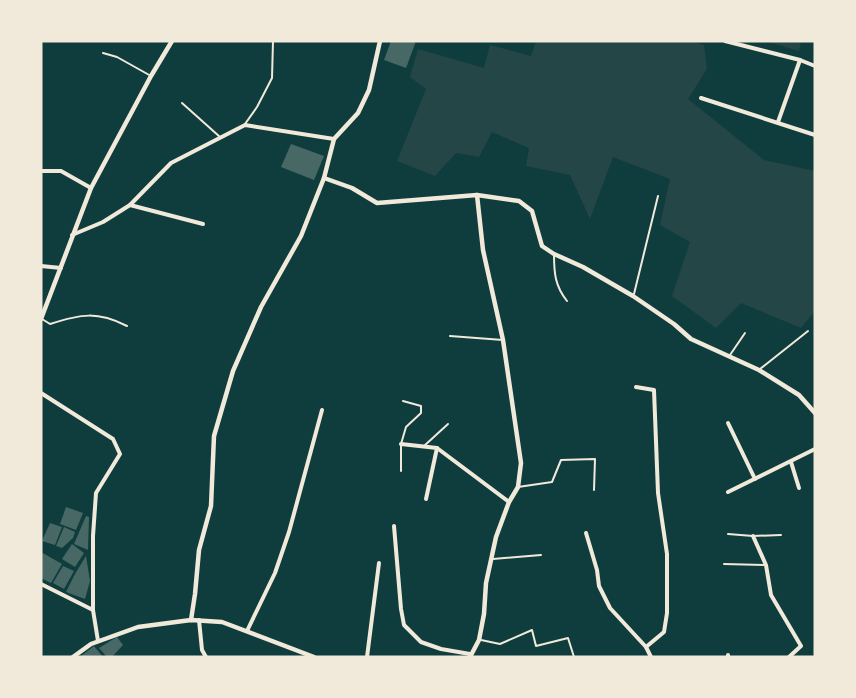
<svg xmlns="http://www.w3.org/2000/svg" width="856" height="698" font-family="'Roboto Condensed',sans-serif">
  <style>
    .green { fill: #244646 }
    .building { fill: #486865 }
    .lines { fill: none; stroke-linecap: round; stroke-linejoin: round }
    .service { stroke: #f1e9da; stroke-width: 2 }
    .minor { stroke: #f1e9da; stroke-width: 4 }
    .tertiary { stroke: #f1e9da; stroke-width: 4.5 }
  </style>
  <rect width="100%" height="100%" fill="#0f3d3e"/>
  <g class="green">
    <polygon points="536,41 690,41 704,45 707,69 688,99 764,160 815,171 815,311 801,328 741,303 716,328 672,296 690,242 660,225 670,179 613,157 590,219 570,175 526,166 529,148 492,132 479,157 456,153 435,176 397,161 426,89 410,77 418,49 484,68 490,45 531,56"/>
    <polygon points="765,41 801,41 799,51"/>
  </g>
  <g class="building">
    <polygon points="391,41 416,41 406,68 384,60"/>
    <polygon points="291,144 324,156 314,180 281,167"/>
    <polygon points="66,507 83,513 76,530 60,524"/>
    <polygon points="86,516 89,517 88,550 74,544"/>
    <polygon points="50,523 62,527 55,545 42,541"/>
    <polygon points="64,527 75,532 73,538 62,548 56,546"/>
    <polygon points="72,544 84,553 75,567 62,559"/>
    <polygon points="41,552 62,564 51,583 41,578"/>
    <polygon points="86,556 90,581 85,599 66,592 75,574"/>
    <polygon points="63,566 74,571 64,589 53,583"/>
    <polygon points="117,637 123,645 112,657 107,657 99,648"/>
    <polygon points="94,646 103,657 80,657"/>
  </g>
  <g class="lines">
    <g class="service">
      <polyline points="103,53 117,57 151,76"/>
      <polyline points="182,103 220,137"/>
      <polyline points="245,124 257,107 272,78 273,41"/>
      <path d="M 554,254 C 554,273 555,286 567,301"/>
      <polyline points="634,294 658,196"/>
      <path d="M 42,319 L 50,324 C 81,314 97,311 127,326"/>
      <polyline points="450,336 503,340"/>
      <polyline points="730,355 745,333"/>
      <polyline points="760,369 808,331"/>
      <polyline points="424,446 448,424"/>
      <polyline points="401,471 401,444 406,427 421,413 421,406 403,401"/>
      <polyline points="518,487 552,482 561,460 595,459 594,490"/>
      <polyline points="728,534 753,536 781,535"/>
      <polyline points="493,559 541,555"/>
      <polyline points="724,564 766,565"/>
      <polyline points="481,640 500,644 532,630 536,646 568,638 574,657"/>
    </g>
    <g class="minor">
      <polyline points="725,41 800,60 815,66"/>
      <polyline points="701,98 815,135"/>
      <polyline points="778,122 800,60"/>
      <polyline points="41,171 61,171 91,188"/>
      <polyline points="130,205 203,224"/>
      <polyline points="72,235 103,222 130,205 171,163 245,125 334,139"/>
      <polyline points="41,266 61,268"/>
      <polyline points="636,387 654,390 658,493 667,554 667,613 664,632 646,647"/>
      <polyline points="41,393 113,439 120,454 96,493 93,536 93,610 98,641"/>
      <polyline points="728,423 755,479"/>
      <polyline points="401,444 437,448 509,502"/>
      <polyline points="791,462 799,488"/>
      <polyline points="728,492 815,449"/>
      <polyline points="426,499 437,448"/>
      <polyline points="394,526 401,609 404,625 421,642 441,649 470,654"/>
      <polyline points="586,533 597,570 599,586 610,608 646,647 651,657"/>
      <polyline points="753,536 766,565 771,595 801,646 789,657"/>
      <polyline points="41,584 93,610"/>
      <polyline points="199,620 202,650 206,657"/>
      <polyline points="247,631 275,573 289,532 322,410"/>
      <polyline points="367,657 379,563"/>
      <polyline points="728,657 728,655"/>
    </g>
    <g class="tertiary">
      <polyline points="324,178 352,188 377,203 477,195 519,201 532,211 542,246 554,254 583,267 633,296 674,324 691,339 759,370 799,395 815,413"/>
      <polyline points="41,319 91,188 151,76 172,41"/>
      <polyline points="191,620 195,594 199,550 211,506 214,436 233,371 261,307 301,236 324,178 334,139 358,113 369,90 380,41"/>
      <polyline points="73,657 91,644 138,627 191,620 222,622 314,657"/>
      <polyline points="470,657 479,640 484,614 486,583 496,537 509,502 518,487 521,463 503,340 483,250 477,195"/>
    </g>
  </g>
  <rect width="856" height="698" fill="none" stroke="#f1e9da" stroke-width="85"/>
</svg>
